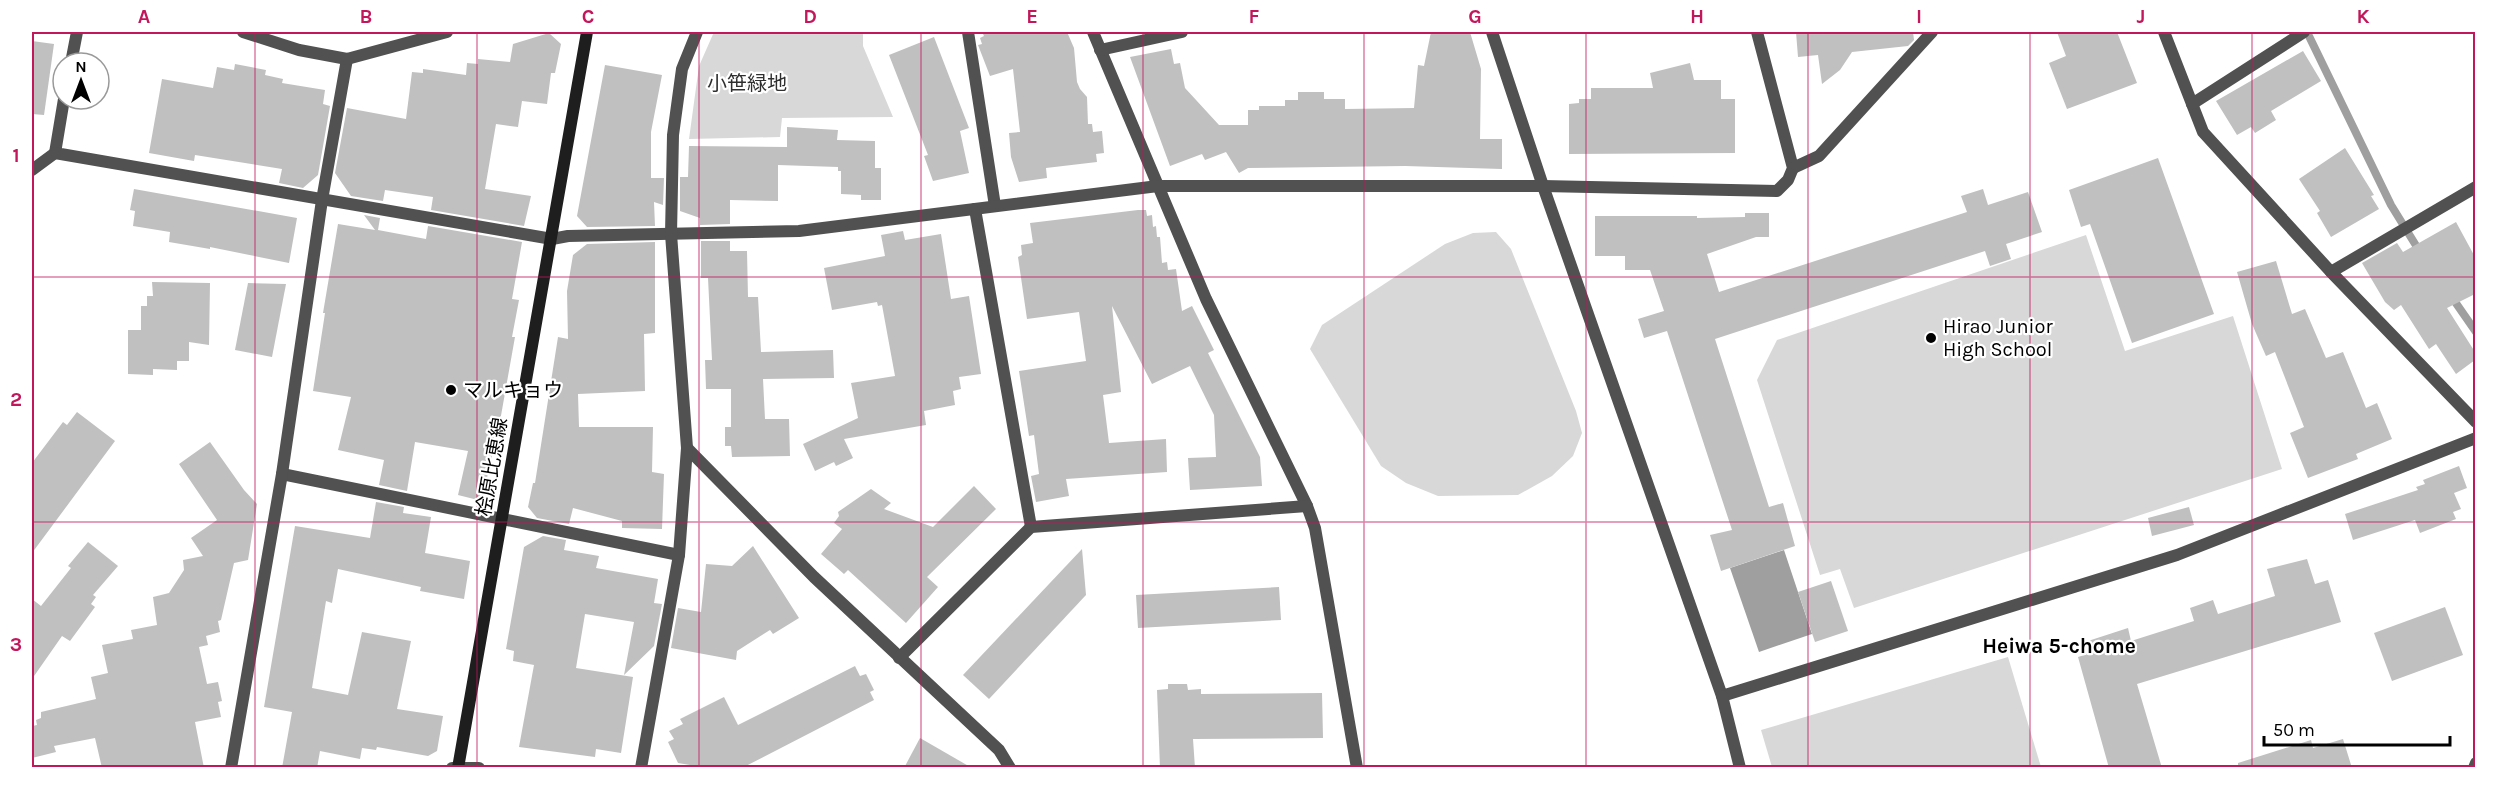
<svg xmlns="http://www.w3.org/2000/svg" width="2507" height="799" font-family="Karla,'Noto Sans JP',sans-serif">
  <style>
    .green { fill: #d8d8d8 }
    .water { fill: #9f9f9f }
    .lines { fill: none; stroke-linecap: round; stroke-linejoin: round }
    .stream { stroke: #9f9f9f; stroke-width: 8 }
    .building { fill: #c0c0c0 }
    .minor { stroke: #515151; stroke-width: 12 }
    .tertiary { stroke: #515151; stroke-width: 12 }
    .secondary { stroke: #1e1e1e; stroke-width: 12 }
    .grid { fill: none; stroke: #c2185b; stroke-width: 1.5; stroke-opacity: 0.55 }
    .poi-dot { fill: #000; stroke: #fff; stroke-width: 2 }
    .labels { text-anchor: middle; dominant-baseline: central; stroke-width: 4.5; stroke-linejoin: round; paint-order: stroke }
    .park-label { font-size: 20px; fill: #2f2f2f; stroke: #fff }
    .poi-label { font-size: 20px; fill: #000; stroke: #fff; text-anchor: start }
    .street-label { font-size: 20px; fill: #000; stroke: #fff }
    .neighbourhood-label { font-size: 21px; font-weight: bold; fill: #000; stroke: #fff }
    .neatline { fill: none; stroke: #c2185b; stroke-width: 2 }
    .grid-label { font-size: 20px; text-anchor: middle; font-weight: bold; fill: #c2185b }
  </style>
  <rect width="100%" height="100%" fill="#fff"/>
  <g class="green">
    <polygon points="714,32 863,32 863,46 893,117 782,118 780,137 689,139 699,66"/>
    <polygon points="1496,232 1511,249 1576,411 1582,433 1573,456 1552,476 1518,495 1438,496 1406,483 1381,466 1310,349 1322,325 1445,244 1473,233"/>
    <polygon points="2086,235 2125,351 2233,316 2282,469 1854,608 1840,569 1820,575 1757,380 1777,340"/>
    <polygon points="2008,657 2041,767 1772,767 1761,730"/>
  </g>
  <polygon class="water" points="1784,550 1812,634 1759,652 1730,568"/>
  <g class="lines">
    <g class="stream">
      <polyline points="2307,32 2391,205 2420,252"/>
      <polyline points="2451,296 2476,332"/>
    </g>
  </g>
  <g class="building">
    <polygon points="982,32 1067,32 1074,48 1077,82 1080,89 1087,97 1088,124 1092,124 1093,132 1102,131 1104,153 1096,154 1097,162 1046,168 1047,178 1019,182 1011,157 1009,133 1020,132 1013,69 990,76 978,45 982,44 980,38 984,36"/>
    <polygon points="1431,32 1470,32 1481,69 1480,139 1502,139 1502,169 1405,166 1248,168 1239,173 1226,152 1205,160 1202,154 1170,166 1130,57 1171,49 1174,64 1180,63 1185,88 1219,125 1248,125 1248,110 1259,110 1259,106 1285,106 1285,100 1298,100 1298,92 1324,92 1324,99 1345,99 1345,109 1414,108 1418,65 1424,66"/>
    <polygon points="1796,32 1913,32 1914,40 1908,46 1852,52 1840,70 1822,84 1818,55 1798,57"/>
    <polygon points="2057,32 2117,32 2137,83 2067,109 2049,63 2066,56"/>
    <polygon points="549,33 561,44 555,73 551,73 547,104 522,101 518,127 496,124 485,189 531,196 524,226 431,210 433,197 385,190 383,201 351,196 335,173 347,108 406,119 412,72 423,73 423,69 466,75 467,63 478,64 478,59 510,62 513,44"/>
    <polygon points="934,37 969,128 960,131 969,173 933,181 924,156 928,155 889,55"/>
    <polygon points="32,41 54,44 44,115 32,114"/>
    <polygon points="2303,51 2321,81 2271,111 2276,120 2255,133 2251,127 2237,135 2216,101"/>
    <polygon points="1690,63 1694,80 1721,80 1721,99 1735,99 1735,153 1569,154 1569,104 1579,103 1579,99 1591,99 1591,88 1653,88 1650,73"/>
    <polygon points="235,64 266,70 265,75 283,79 282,83 325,90 323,104 330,106 318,175 303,188 279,183 282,169 195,155 194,161 149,153 162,79 213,88 217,67 234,70"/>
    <polygon points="605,65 662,75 651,132 651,178 664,178 663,205 654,202 655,226 587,227 577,216"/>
    <polygon points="787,127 838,130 837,140 875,141 875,168 881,168 881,200 861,200 861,195 841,194 841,171 838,171 838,167 778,165 778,201 730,200 730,224 700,225 700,218 680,211 680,177 688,177 689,146 787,147"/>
    <polygon points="2345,148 2374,195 2371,196 2379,209 2331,237 2317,213 2320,211 2299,179"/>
    <polygon points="2158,158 2214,314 2132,343 2090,224 2081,227 2069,190"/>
    <polygon points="134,189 297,218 289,263 210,247 210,249 169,242 170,232 133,226 135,211 130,210"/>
    <polygon points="1983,189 1988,205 2028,192 2042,232 2006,244 2011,259 1990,266 1985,251 1715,339 1769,507 1783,503 1795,546 1721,571 1710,535 1732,530 1667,331 1644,338 1638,319 1664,311 1650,270 1625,270 1625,256 1595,256 1595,216 1697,216 1697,218 1745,217 1745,213 1769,213 1769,237 1756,237 1707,254 1719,292 1967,212 1961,196"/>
    <polygon points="1138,210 1146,210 1147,216 1152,215 1153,227 1156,226 1157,237 1160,237 1162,263 1167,262 1168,270 1176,269 1182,311 1192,306 1214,350 1208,353 1260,457 1262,486 1190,490 1188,458 1216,457 1214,415 1190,366 1152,384 1112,306 1121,392 1103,395 1109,443 1166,439 1167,472 1066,479 1069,496 1036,502 1031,476 1039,474 1034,435 1029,436 1019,371 1086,361 1079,312 1027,319 1018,257 1022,255 1021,245 1033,243 1030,223"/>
    <polygon points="364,215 380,218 378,230 426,239 428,226 522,242 512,299 519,300 512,337 515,337 494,455 492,455 482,501 458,495 468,451 415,442 407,491 379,485 384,460 338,450 351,397 313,391 325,313 323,313 338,224 375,230"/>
    <polygon points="2456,222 2475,257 2475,294 2447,308 2475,352 2475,360 2456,374 2436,344 2429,349 2401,305 2394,310 2385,302 2362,263 2397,243 2403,252"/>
    <polygon points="903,231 905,240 941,234 951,299 969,296 981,374 959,377 961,389 953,391 955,405 924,411 926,425 844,439 853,458 836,466 834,462 815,471 803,444 858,418 851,383 895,376 882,305 878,306 877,302 832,310 824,268 885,256 881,235"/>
    <polygon points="701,241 730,241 730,251 747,251 748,297 758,297 761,352 833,350 834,378 763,379 765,419 789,419 790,456 732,457 731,446 725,446 725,427 731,427 731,389 706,389 705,360 712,360 708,278 701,278"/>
    <polygon points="655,242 655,333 644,334 645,391 578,394 579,427 653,427 652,472 664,474 662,529 622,528 622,521 573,508 569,524 537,518 528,507 533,483 535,483 558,337 568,339 567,291 573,255 587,244"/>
    <polygon points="2276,261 2292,314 2305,309 2326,358 2343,352 2366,408 2377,403 2392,439 2356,454 2358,459 2308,478 2290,433 2304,427 2275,352 2266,356 2252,324 2237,272"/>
    <polygon points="152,282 210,283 209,345 189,342 189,361 177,361 177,370 153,369 153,375 128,374 128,330 141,330 141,306 147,306 147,296 153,296"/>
    <polygon points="248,283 286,284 272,357 235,350"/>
    <polygon points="77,412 115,441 32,553 32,463 63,422 67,425"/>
    <polygon points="210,442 244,490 257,504 248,560 234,563 221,620 218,621 220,632 206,636 208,645 199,647 207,684 218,682 222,701 218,702 221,717 195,722 204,768 102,768 95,738 54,746 56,752 32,758 32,726 37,725 36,720 41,718 41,712 96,699 91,677 108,673 102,645 133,639 131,630 157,625 153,597 169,593 184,570 183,560 203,556 191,538 217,520 179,464"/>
    <polygon points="2459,466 2467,488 2454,493 2461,509 2453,512 2456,519 2420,533 2415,520 2353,540 2345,514 2418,490 2416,487 2425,484 2423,480"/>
    <polygon points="974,486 996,509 927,577 938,587 906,623 848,570 844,574 821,554 842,529 834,523 839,516 838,512 871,489 891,503 884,509 933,527"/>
    <polygon points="376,502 404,507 403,513 431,517 425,553 470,561 464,599 420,591 421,587 338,569 332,603 326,601 312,688 348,695 362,632 411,641 397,709 443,716 437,751 428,756 377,747 376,750 362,748 360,759 320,751 317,768 282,768 292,712 264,707 295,526 370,538"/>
    <polygon points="2189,507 2194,525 2152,536 2148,518"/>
    <polygon points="543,536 566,540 564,550 599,556 596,568 658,579 654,603 662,604 654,646 624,675 634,622 585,614 576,668 633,677 621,753 596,749 595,757 519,747 534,665 513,661 514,651 506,649 524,547"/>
    <polygon points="88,542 118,566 93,595 96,597 91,604 95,607 70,641 62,636 32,679 32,599 41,606 71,568 68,566"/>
    <polygon points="753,546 799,618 773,634 770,630 737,651 736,660 671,648 678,608 701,612 706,564 732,566"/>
    <polygon points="1082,549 1086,595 989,699 963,675"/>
    <polygon points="2307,559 2315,584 2328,580 2341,622 2137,684 2162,768 2109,768 2078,657 2091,653 2088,641 2128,628 2131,641 2194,621 2190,608 2213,600 2218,614 2275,596 2267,569"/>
    <polygon points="1831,581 1848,631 1815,642 1798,592"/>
    <polygon points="1279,587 1281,620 1138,628 1136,595"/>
    <polygon points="2445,607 2463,655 2392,681 2374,633"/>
    <polygon points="855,666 860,676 866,674 874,690 870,692 874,700 742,768 708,768 678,763 668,742 674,739 669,731 683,724 680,719 724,697 738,725"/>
    <polygon points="1168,684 1187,684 1188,690 1201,689 1201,694 1322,693 1323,738 1193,739 1195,768 1160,768 1157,690 1168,689"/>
    <polygon points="920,738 972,768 904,768"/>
    <polygon points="2343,739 2352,768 2238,768 2238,763 2311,740 2313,748"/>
  </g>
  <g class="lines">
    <g class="minor">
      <polyline points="968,32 995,206"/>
      <polyline points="1093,32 1206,299 1307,506 1315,528 1357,768"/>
      <polyline points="1492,32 1543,186 1722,696 2177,555 2476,438"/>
      <polyline points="2164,32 2203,132 2331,272 2476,422"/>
      <polyline points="1100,50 1182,32"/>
      <polyline points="71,63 77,32"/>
      <polyline points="64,99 55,153 552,239 568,236 799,231 1158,186 1543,186 1777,191 1788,180 1793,168 1757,32"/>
      <polyline points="2192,104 2304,32"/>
      <polyline points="1793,168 1819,156 1932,32"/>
      <polyline points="32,170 55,153"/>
      <polyline points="975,209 1031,527"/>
      <polyline points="2331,272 2476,187"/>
      <polyline points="687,448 814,577 999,750 1010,768"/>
      <polyline points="282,474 679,555"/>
      <polyline points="899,658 1031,527 1307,506"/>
      <polyline points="1722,696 1740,768"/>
      <polyline points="231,768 282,474 322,200 347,59"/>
      <polyline points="452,768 479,768"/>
      <polyline points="641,768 679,555 687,448 671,234 673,135 682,69 697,32"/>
      <polyline points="2474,768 2476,763"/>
    </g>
    <polyline class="tertiary" points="243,32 299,50 347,59 447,32"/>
    <polyline class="secondary" points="458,768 587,32"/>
  </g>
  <path class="grid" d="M 255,32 L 255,768M 477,32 L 477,768M 699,32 L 699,768M 921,32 L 921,768M 1143,32 L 1143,768M 1364,32 L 1364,768M 1586,32 L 1586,768M 1808,32 L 1808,768M 2030,32 L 2030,768M 2252,32 L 2252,768M 32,277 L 2476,277M 32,522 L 2476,522"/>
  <g class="poi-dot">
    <circle cx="1931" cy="338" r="6"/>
    <circle cx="451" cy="390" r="6"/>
  </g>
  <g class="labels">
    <g class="park-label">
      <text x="747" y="83">小笹緑地</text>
    </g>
    <g class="poi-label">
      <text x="1943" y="326">Hirao Junior<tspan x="1943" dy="23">High School</tspan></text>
      <text x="463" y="390">マルキョウ</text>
    </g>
    <g class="street-label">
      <text transform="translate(492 467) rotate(-80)">桧原比恵線</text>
    </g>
    <g class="neighbourhood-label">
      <text x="2059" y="646">Heiwa 5-chome</text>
    </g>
  </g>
  <rect width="2507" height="799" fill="none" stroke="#ffffff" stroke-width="66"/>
  <g transform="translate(81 81)"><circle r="28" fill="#ffffff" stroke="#999999" stroke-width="1.5"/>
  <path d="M0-4.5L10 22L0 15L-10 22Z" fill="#000000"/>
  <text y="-9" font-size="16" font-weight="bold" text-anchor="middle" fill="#000000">N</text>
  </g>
  <path d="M2264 736v9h186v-9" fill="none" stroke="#000000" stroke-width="3"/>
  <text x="2273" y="736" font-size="18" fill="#000000" stroke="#ffffff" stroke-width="4.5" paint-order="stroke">50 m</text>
  <rect x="33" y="33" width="2441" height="733" class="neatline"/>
  <g class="grid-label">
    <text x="144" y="23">A</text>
    <text x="366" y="23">B</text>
    <text x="588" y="23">C</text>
    <text x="810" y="23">D</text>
    <text x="1032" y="23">E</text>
    <text x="1254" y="23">F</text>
    <text x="1475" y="23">G</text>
    <text x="1697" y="23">H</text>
    <text x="1919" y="23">I</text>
    <text x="2141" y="23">J</text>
    <text x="2363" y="23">K</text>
    <text x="16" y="162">1</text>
    <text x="16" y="406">2</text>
    <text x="16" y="651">3</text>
  </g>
</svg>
